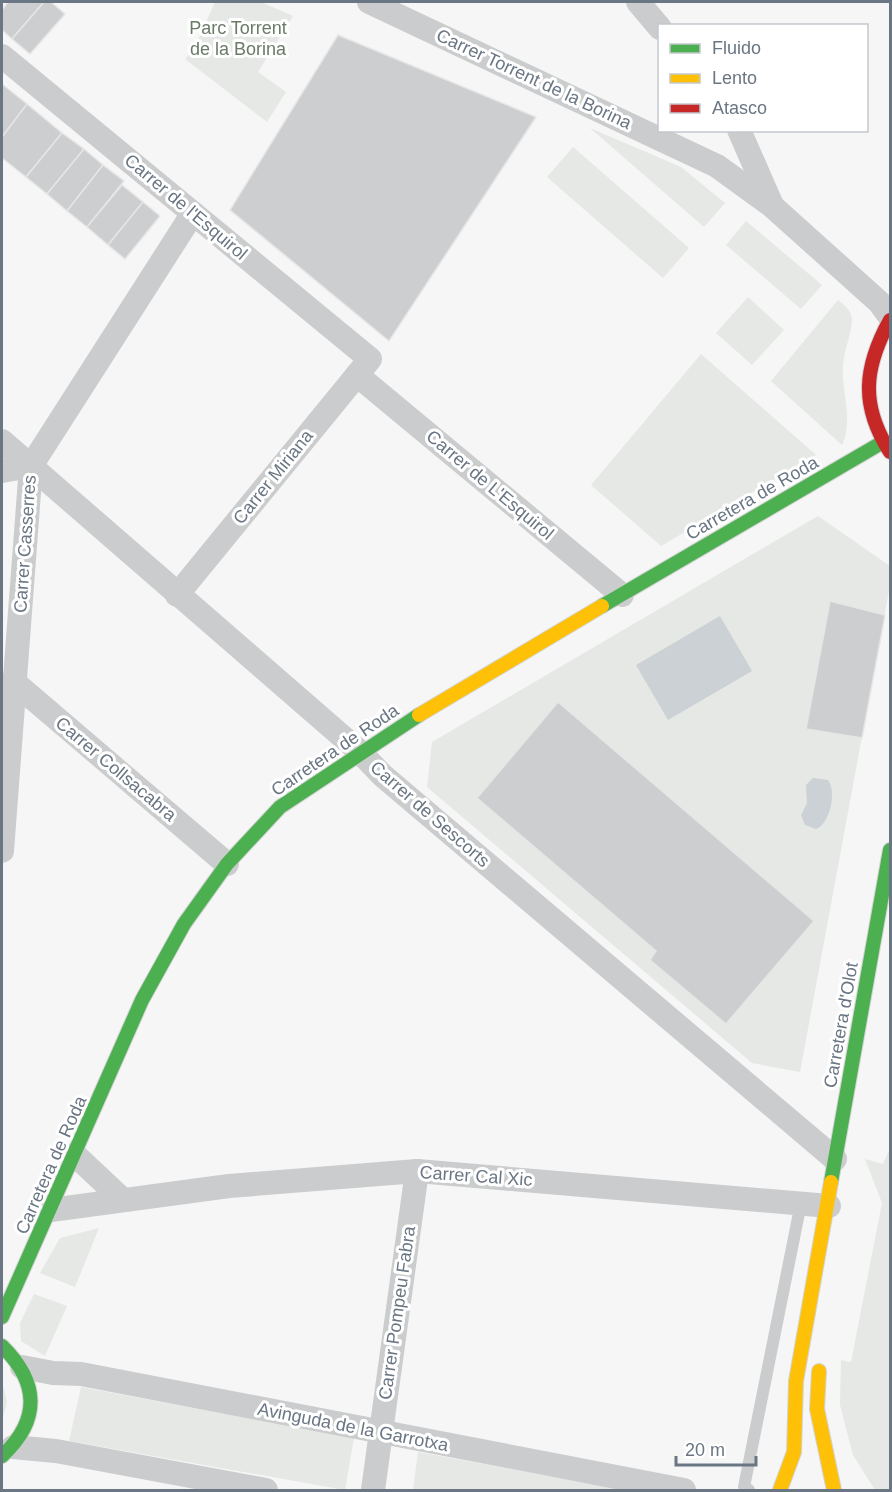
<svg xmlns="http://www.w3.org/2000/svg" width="892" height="1492" font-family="Helvetica,sans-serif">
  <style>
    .green { fill: #e5e8e4 }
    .water { fill: #cbd1d4 }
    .building { fill: #cdcecf; stroke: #e6e6e6; stroke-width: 1.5 }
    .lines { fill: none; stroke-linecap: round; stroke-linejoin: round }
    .fast-casing { stroke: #d2d3d4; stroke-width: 16 }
    .slow-casing { stroke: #d2d3d4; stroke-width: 16 }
    .jam-casing { stroke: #d2d3d4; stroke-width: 16 }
    .lane { stroke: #cbcccd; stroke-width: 12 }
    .street { stroke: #cbcccd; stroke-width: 24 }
    .fast { stroke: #4caf50; stroke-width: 14 }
    .slow { stroke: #ffc107; stroke-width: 14 }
    .jam { stroke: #c62828; stroke-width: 14 }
    .labels { text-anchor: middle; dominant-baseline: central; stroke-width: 6; stroke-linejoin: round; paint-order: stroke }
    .park-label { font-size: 18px; fill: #6b7b68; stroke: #fff }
    .street-label { font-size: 18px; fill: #6a7683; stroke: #fff }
  </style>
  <rect width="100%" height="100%" fill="#f6f6f6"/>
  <g class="green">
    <polygon points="215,2 261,2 293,16 258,72 286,92 267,122 185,59 194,49"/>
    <polygon points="590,128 681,167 725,203 704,227"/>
    <polygon points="573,147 689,248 663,278 547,177"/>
    <polygon points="746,221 822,285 801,309 726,245"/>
    <polygon points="748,297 784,330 752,365 716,333"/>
    <path d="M 838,300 C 844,305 851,310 852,319 C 852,333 844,350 843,365 C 841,392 854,420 842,445 L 771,381 Z"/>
    <polygon points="701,354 816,455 661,546 591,485"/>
    <polygon points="818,516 890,566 890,585 800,1072 752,1063 427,787 432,742"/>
    <polygon points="890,1148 890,1490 875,1490 853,1455 840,1405 841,1360 851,1362 882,1203 865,1159 883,1164"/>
    <polygon points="99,1228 75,1287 40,1273 60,1238"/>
    <polygon points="34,1294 67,1306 45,1356 21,1341 20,1323"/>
    <polygon points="2,1381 7,1402 2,1421"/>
    <polygon points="81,1387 354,1438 345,1490 69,1441"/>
    <polygon points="418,1452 624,1490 413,1490"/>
  </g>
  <g class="water">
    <polygon points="720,616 752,671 668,720 636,665"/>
    <path d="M 813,778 L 828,780 C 837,792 830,824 816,829 L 805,825 L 801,815 L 807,803 L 806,785 Z"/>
  </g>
  <g class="building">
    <polygon points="8,2 44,2 12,39 2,30 2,10"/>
    <polygon points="44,2 51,2 65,14 30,54 12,39"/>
    <polygon points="338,35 536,117 389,341 230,210"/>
    <polygon points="2,84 27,104 2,137"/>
    <polygon points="27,104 62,133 26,177 2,158 2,137"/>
    <polygon points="62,133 84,149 47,194 26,177"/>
    <polygon points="84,149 103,165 67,211 47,194"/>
    <polygon points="103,165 124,181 87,227 67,211"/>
    <polygon points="122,185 143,202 108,245 87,227"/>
    <polygon points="143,202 160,216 125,259 108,245"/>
    <polygon points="830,601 885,615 862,738 806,729"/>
    <polygon points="558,702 814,921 726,1024 650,960 656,951 477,798"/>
  </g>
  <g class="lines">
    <g class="fast-casing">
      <g id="fast">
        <polyline points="602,606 883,442"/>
        <polyline points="831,1182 890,850"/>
        <polyline points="2,1317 142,1000 184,924 227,864 280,807 419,715"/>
        <path d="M 2,1346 C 39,1382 41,1420 2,1456"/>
      </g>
    </g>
    <g class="slow-casing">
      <g id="slow">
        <polyline points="419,715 602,606"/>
        <polyline points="819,1371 817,1409 834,1490"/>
        <polyline points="780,1490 794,1452 796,1381 831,1182"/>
      </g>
    </g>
    <g class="jam-casing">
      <path id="jam" d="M 890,320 C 864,367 860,405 890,452"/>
    </g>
    <polyline class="lane" points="749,1490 744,1487 801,1203"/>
    <g class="street">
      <polyline points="369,2 717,166 772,206 879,302 890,317"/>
      <polyline points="638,2 660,28"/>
      <polyline points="2,56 370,359 177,595"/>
      <polyline points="739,130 771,203"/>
      <polyline points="357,375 622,595"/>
      <polyline points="2,441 360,752 382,775 835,1159"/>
      <polyline points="2,471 31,466"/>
      <polyline points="5,685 15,683 227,864"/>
      <polyline points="2,851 31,466 193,213"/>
      <polyline points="75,1155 123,1200"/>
      <polyline points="51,1210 229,1186 417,1171 829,1206"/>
      <polyline points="22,1367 53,1373 81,1374 684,1490"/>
      <polyline points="13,1447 56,1451 266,1490"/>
      <polyline points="373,1490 417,1171"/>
    </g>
    <use href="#fast" class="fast"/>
    <use href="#slow" class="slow"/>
    <use href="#jam" class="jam"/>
  </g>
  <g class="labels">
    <g class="park-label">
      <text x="238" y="28">Parc Torrent<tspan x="238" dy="21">de la Borina</tspan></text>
    </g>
    <g class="street-label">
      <text transform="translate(534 79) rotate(25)">Carrer Torrent de la Borina</text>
      <text transform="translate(186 207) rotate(40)">Carrer de l'Esquirol</text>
      <text transform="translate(273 477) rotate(-51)">Carrer Miriana</text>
      <text transform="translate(490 485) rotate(40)">Carrer de L'Esquirol</text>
      <text transform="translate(752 498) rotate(-30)">Carretera de Roda</text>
      <text transform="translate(25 544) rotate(-86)">Carrer Casserres</text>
      <text transform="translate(335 750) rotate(-34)">Carretera de Roda</text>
      <text transform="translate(116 769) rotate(40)">Carrer Collsacabra</text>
      <text transform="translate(430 814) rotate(41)">Carrer de Sescorts</text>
      <text transform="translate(841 1025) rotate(-80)">Carretera d'Olot</text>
      <text transform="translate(51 1165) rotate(-66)">Carretera de Roda</text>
      <text transform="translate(476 1176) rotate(4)">Carrer Cal Xic</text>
      <text transform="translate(397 1313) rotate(-82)">Carrer Pompeu Fabra</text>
      <text transform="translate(353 1427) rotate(11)">Avinguda de la Garrotxa</text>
    </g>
  </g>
  <rect width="892" height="1492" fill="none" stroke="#6a7683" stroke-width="6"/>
  <rect x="658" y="24" width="210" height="108" fill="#ffffff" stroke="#c3c8cd" stroke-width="1.5"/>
  <rect x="670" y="44" width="30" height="9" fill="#4caf50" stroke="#c3c8cd" stroke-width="1.5"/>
  <text x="712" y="54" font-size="18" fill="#6a7683">Fluido</text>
  <rect x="670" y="74" width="30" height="9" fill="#ffc107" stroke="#c3c8cd" stroke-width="1.5"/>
  <text x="712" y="84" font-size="18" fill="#6a7683">Lento</text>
  <rect x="670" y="104" width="30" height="9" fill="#c62828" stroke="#c3c8cd" stroke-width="1.5"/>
  <text x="712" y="114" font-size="18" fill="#6a7683">Atasco</text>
  <path d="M676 1456v9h80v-9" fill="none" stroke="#6a7683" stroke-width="3"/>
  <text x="685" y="1456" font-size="18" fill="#6a7683" stroke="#ffffff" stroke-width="4.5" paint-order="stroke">20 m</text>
</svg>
